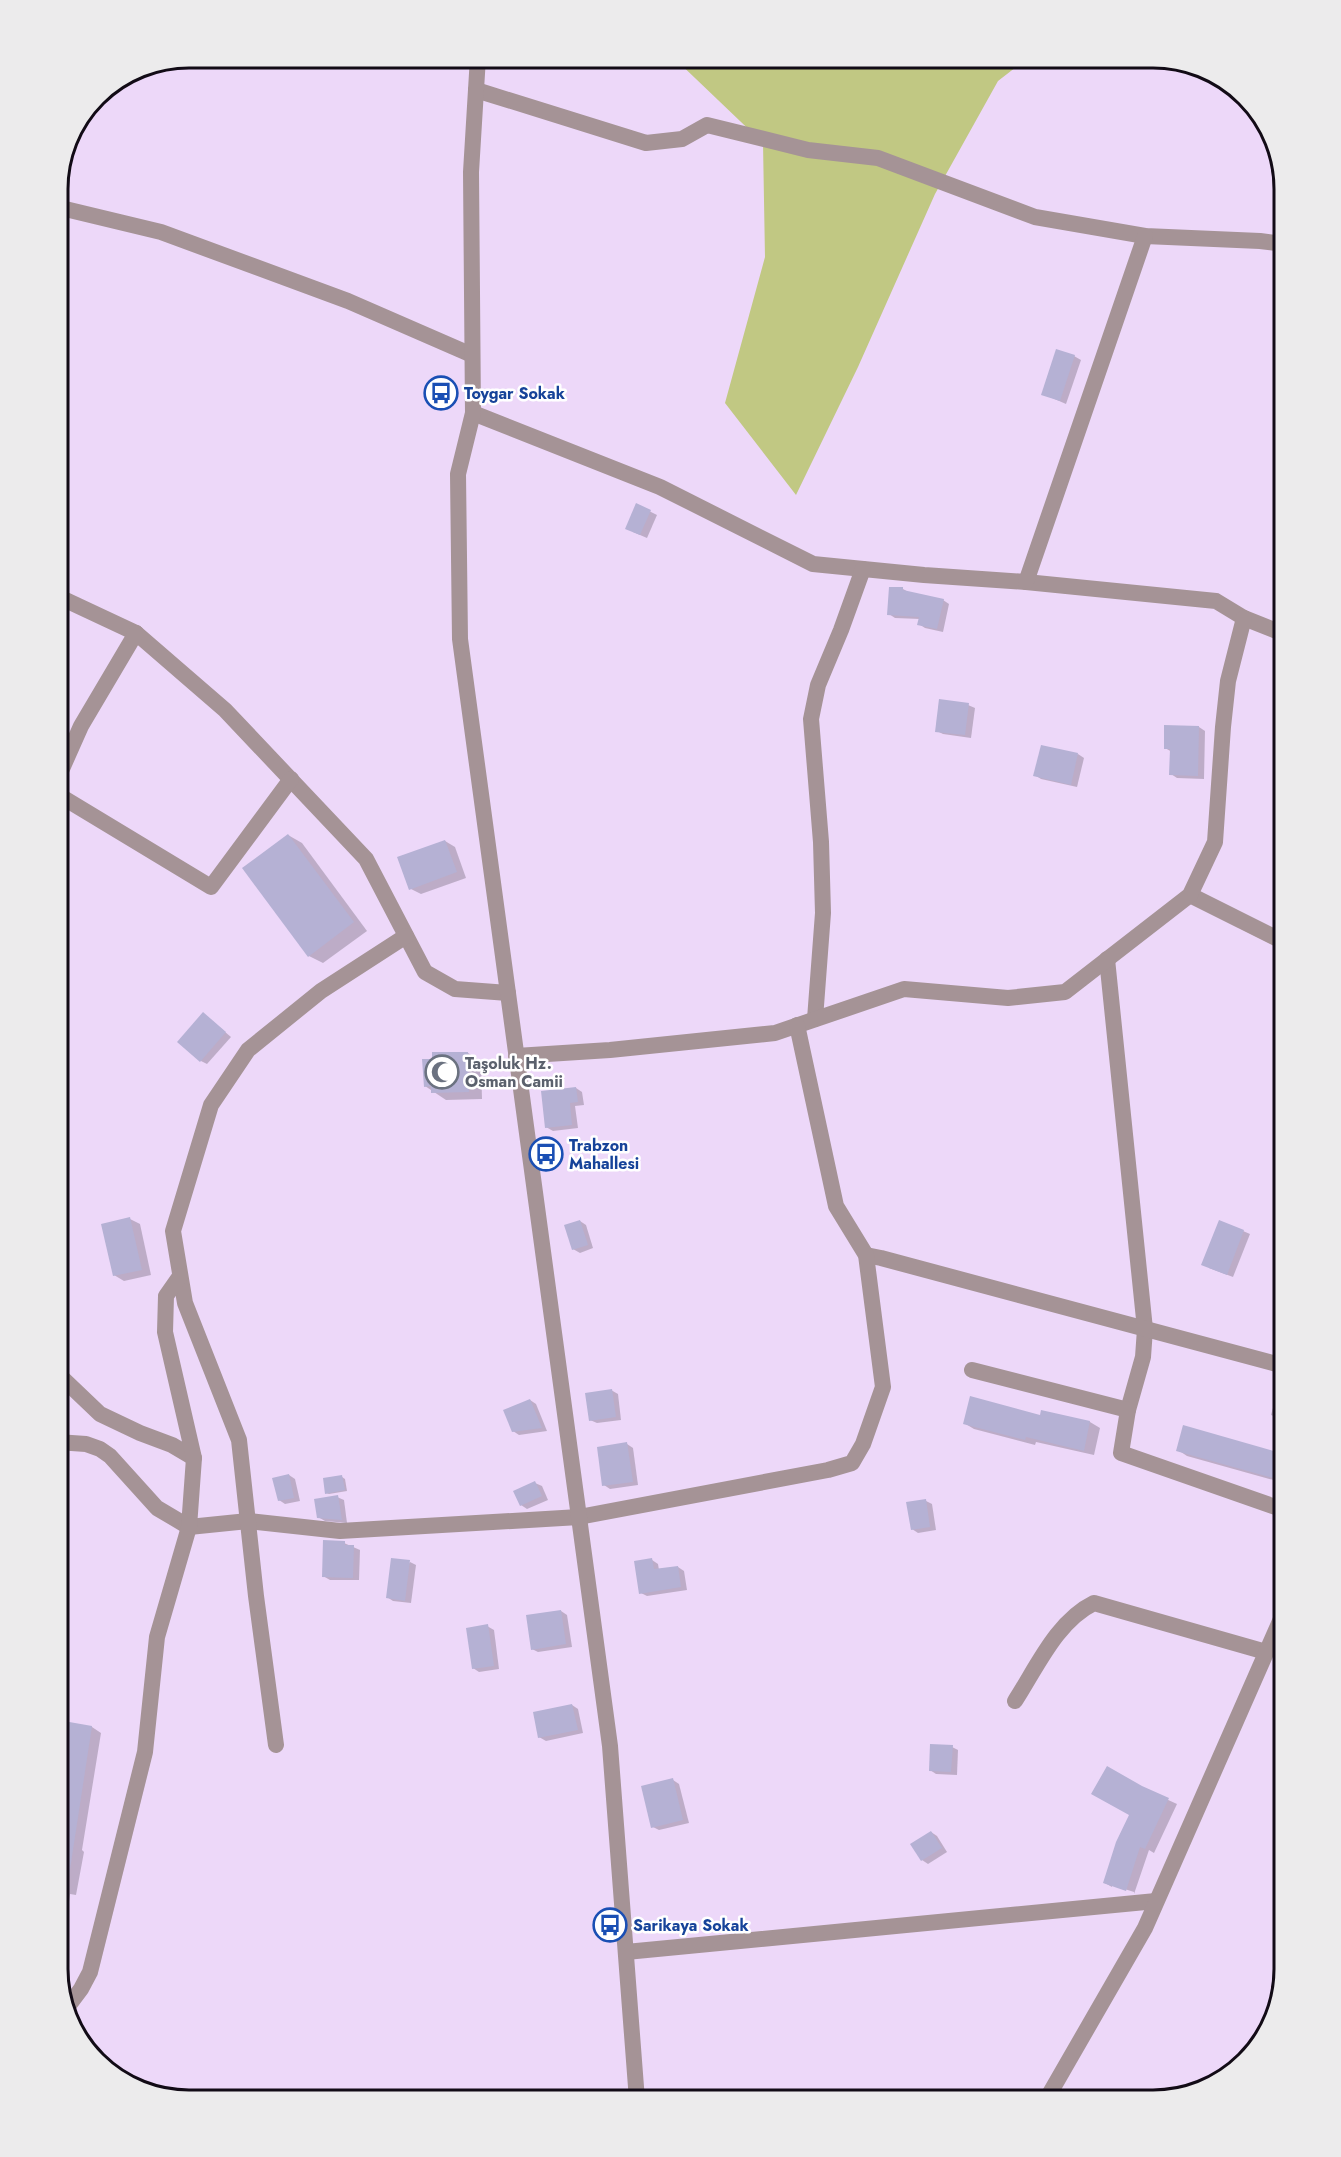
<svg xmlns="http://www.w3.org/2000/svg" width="1341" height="2157" font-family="Jost,sans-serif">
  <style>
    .green { fill: #c1c883 }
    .shadow { fill: #0003 }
    .building { fill: #b5b1d4 }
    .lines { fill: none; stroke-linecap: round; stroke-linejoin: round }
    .minor { stroke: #a59396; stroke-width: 16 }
    .tertiary { stroke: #a59396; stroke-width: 16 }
    .labels { text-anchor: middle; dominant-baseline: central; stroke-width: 5; stroke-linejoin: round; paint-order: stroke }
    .transit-label { font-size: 16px; font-weight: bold; fill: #164399; stroke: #fff; text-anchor: start }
    .worship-label { font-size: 16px; font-weight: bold; fill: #5b616d; stroke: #fff; text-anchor: start }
    .rim { fill: none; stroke: #120b16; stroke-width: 3 }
  </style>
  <rect width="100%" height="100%" fill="#edd8f9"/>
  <polygon class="green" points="673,57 1029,57 998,81 935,194 858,367 796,495 725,403 765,257 763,143"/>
  <g class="shadow">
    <polygon points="1074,356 1081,360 1066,404 1043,394"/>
    <polygon points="637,505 657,515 647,538 633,532"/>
    <polygon points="903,589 910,593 943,600 949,604 943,632 925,628 919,624 920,619 895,618 889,614"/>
    <polygon points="968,705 975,708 971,738 943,734 937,731"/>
    <polygon points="1199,727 1205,731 1204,779 1177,778 1171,774 1172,752 1165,748"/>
    <polygon points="1078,754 1084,758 1077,787 1041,779 1035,775"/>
    <polygon points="288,835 302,843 367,931 323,963 309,956"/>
    <polygon points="445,841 455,847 466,878 421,894 411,889"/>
    <polygon points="204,1014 231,1037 207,1064 201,1061"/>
    <polygon points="468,1053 481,1061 482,1099 446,1100 425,1086 434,1060"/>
    <polygon points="576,1088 582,1092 584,1105 575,1106 578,1128 553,1131 546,1127"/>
    <polygon points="130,1219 140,1224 151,1275 124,1281 114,1275"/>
    <polygon points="580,1221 586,1225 593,1248 580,1253 573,1249"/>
    <polygon points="1243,1231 1250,1234 1233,1277 1209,1268"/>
    <polygon points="611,1390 618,1394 621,1420 597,1423 590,1420"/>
    <polygon points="1278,1390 1284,1392 1284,1420 1271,1415"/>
    <polygon points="530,1400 536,1404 547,1431 519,1435 513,1431"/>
    <polygon points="1042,1411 1090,1422 1100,1428 1094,1455 1036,1442 1035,1445 974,1429 964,1423 1041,1416"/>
    <polygon points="627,1444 633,1448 638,1485 610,1489 604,1485"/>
    <polygon points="1178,1450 1284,1456 1284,1483 1187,1456"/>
    <polygon points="289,1475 295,1479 300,1501 285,1504 279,1500"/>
    <polygon points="342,1477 345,1479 347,1491 329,1494 326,1493"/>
    <polygon points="535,1483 542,1486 548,1500 527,1509 521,1505"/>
    <polygon points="337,1497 344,1500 347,1523 325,1521 318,1517"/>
    <polygon points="926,1501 932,1504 936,1530 918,1533 912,1529"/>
    <polygon points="344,1543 360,1550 359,1580 330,1580 323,1576"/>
    <polygon points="652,1560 658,1564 659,1570 678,1567 684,1571 687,1590 647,1596 641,1593"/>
    <polygon points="410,1562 416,1565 411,1603 393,1601 387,1597"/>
    <polygon points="561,1611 567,1615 572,1647 538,1652 532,1649"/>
    <polygon points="487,1626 494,1630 499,1669 479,1672 473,1668"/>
    <polygon points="572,1705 578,1709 583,1733 546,1741 539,1737"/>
    <polygon points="57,1726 92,1727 101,1733 82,1850 84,1852 76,1895 70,1894 63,1949 57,1948"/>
    <polygon points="952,1747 958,1750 957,1775 936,1774 930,1770"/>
    <polygon points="673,1780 679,1784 689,1823 659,1830 653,1827"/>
    <polygon points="1142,1788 1177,1804 1154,1853 1149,1850 1134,1894 1134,1892 1112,1885 1112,1887 1105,1883"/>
    <polygon points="931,1832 937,1836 947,1852 928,1864 922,1860"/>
  </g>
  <g class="building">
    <polygon points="1056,349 1075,355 1060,401 1041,395"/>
    <polygon points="636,503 651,510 640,535 625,529"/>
    <polygon points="889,587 903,587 903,590 944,599 937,629 917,625 919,617 887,615"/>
    <polygon points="939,699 969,703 965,735 935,732"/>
    <polygon points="1164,725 1199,726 1198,776 1169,775 1170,749 1164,749"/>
    <polygon points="1041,745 1078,753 1071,785 1033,776"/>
    <polygon points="288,834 354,922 308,957 242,868"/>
    <polygon points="445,840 457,872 409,890 397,857"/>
    <polygon points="203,1012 226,1032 200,1062 177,1042"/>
    <polygon points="432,1052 468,1052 469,1092 431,1093 431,1086 424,1087 422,1059 432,1059"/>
    <polygon points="576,1087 578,1102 570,1103 572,1125 545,1128 541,1091"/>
    <polygon points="130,1217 142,1270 113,1276 101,1224"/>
    <polygon points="580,1220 588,1245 572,1250 564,1225"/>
    <polygon points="1219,1220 1244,1230 1227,1275 1201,1265"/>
    <polygon points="612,1389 616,1417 589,1421 585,1393"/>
    <polygon points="970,1396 1040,1415 1041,1410 1090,1421 1084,1451 1026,1437 1025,1440 963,1424"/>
    <polygon points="530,1399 542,1428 512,1432 503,1410"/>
    <polygon points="1183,1425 1284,1454 1284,1481 1176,1451"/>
    <polygon points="627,1442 633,1482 602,1486 597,1447"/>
    <polygon points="289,1474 294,1498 278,1501 272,1478"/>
    <polygon points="342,1475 345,1490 325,1494 323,1478"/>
    <polygon points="535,1481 542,1496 520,1506 513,1491"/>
    <polygon points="338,1495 342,1520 317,1518 314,1499"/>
    <polygon points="926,1499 930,1527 911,1530 906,1502"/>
    <polygon points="323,1540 345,1541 345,1545 354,1545 353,1578 322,1577"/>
    <polygon points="391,1558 410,1560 405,1601 386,1598"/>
    <polygon points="652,1558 654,1569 678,1566 681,1587 639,1594 634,1561"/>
    <polygon points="561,1610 566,1644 531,1650 526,1615"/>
    <polygon points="488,1624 494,1666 472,1669 466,1628"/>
    <polygon points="572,1704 578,1730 538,1738 533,1712"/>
    <polygon points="58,1720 92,1726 65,1902 57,1902"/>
    <polygon points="930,1744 953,1745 951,1772 929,1771"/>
    <polygon points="1107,1766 1142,1786 1169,1798 1145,1849 1140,1847 1126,1891 1103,1883 1116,1842 1129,1815 1091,1794"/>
    <polygon points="673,1778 683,1820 651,1828 641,1786"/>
    <polygon points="931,1831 942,1848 921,1861 910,1844"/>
  </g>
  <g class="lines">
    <g class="minor">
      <polyline points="476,90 646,143 682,139 707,125 808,150 878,158 1035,217 1145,236 1260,241 1284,244"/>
      <polyline points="57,207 161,232 348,301 472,355"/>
      <polyline points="473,413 660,487 813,564 924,575 1026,582 1216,601 1244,618 1284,634"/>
      <polyline points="1026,582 1145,236"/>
      <polyline points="57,596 136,633 225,710 366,859 425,972 455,989 508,993"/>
      <polyline points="57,780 81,726 136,633"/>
      <polyline points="57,794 211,887 291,779"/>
      <polyline points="1190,895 1284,942"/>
      <polyline points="1107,959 1145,1329 1143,1357 1128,1410"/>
      <polyline points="815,1019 823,913 821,842 811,719 818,685 841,630 863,569"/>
      <polyline points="516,1056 610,1050 775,1033 904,989 1008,998 1065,992 1190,895 1215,842 1223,727 1228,681 1244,618"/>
      <polyline points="866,1255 881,1258 1284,1366"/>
      <polyline points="972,1370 1128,1410 1121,1453 1284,1510"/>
      <polyline points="57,1373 100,1414 140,1433 172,1445 194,1458"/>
      <polyline points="57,1442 86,1444 100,1449 110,1456 157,1508 189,1527 248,1521 340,1531 579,1517 828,1470 852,1463 863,1444 883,1387 866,1255 836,1206 797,1025"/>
      <path d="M 1015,1701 C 1037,1667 1057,1621 1094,1603 L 1266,1652"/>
      <polyline points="276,1745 256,1596 239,1440 185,1303 173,1231 211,1105 248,1050 321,991 406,936"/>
      <polyline points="626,1952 1156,1901"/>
      <polyline points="66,2009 81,1989 90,1972 145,1752 157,1637 189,1527 194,1458 165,1332 166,1296 180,1276"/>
      <polyline points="1046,2100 1145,1928 1284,1612"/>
    </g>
    <polyline class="tertiary" points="478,57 471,172 473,413 458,474 460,639 610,1746 637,2100"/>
  </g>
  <defs>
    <g id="bus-ring" transform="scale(1.725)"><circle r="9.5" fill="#fff" stroke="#1a4fb4" stroke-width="1.5"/><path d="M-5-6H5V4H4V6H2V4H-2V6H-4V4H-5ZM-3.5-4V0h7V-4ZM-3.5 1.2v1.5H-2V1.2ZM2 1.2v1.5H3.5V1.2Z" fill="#1a4fb4"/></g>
    <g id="mosque-ring" transform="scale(1.725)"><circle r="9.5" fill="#fff" stroke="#6b7280" stroke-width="1.5"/><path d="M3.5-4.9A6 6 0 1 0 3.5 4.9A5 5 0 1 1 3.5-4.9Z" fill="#6b7280"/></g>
  </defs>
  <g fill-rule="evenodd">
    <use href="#bus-ring" x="441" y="393"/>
    <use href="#mosque-ring" x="442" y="1072"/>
    <use href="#bus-ring" x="546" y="1154"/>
    <use href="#bus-ring" x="610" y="1925"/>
  </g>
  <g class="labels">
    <g class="transit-label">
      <text x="464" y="393">Toygar Sokak</text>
      <text x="569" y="1145">Trabzon<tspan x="569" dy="18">Mahallesi</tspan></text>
      <text x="633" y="1925">Sarikaya Sokak</text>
    </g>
    <g class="worship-label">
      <text x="465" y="1063">Taşoluk Hz.<tspan x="465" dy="18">Osman Camii</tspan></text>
    </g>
  </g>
  <path d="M0 0H1341V2157H0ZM189 68H1153A121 121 0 0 1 1274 189V1969A121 121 0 0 1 1153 2090H189A121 121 0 0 1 68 1969V189A121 121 0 0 1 189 68Z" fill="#ecebec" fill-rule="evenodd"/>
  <path class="rim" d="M189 68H1153A121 121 0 0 1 1274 189V1969A121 121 0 0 1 1153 2090H189A121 121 0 0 1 68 1969V189A121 121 0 0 1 189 68Z"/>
</svg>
